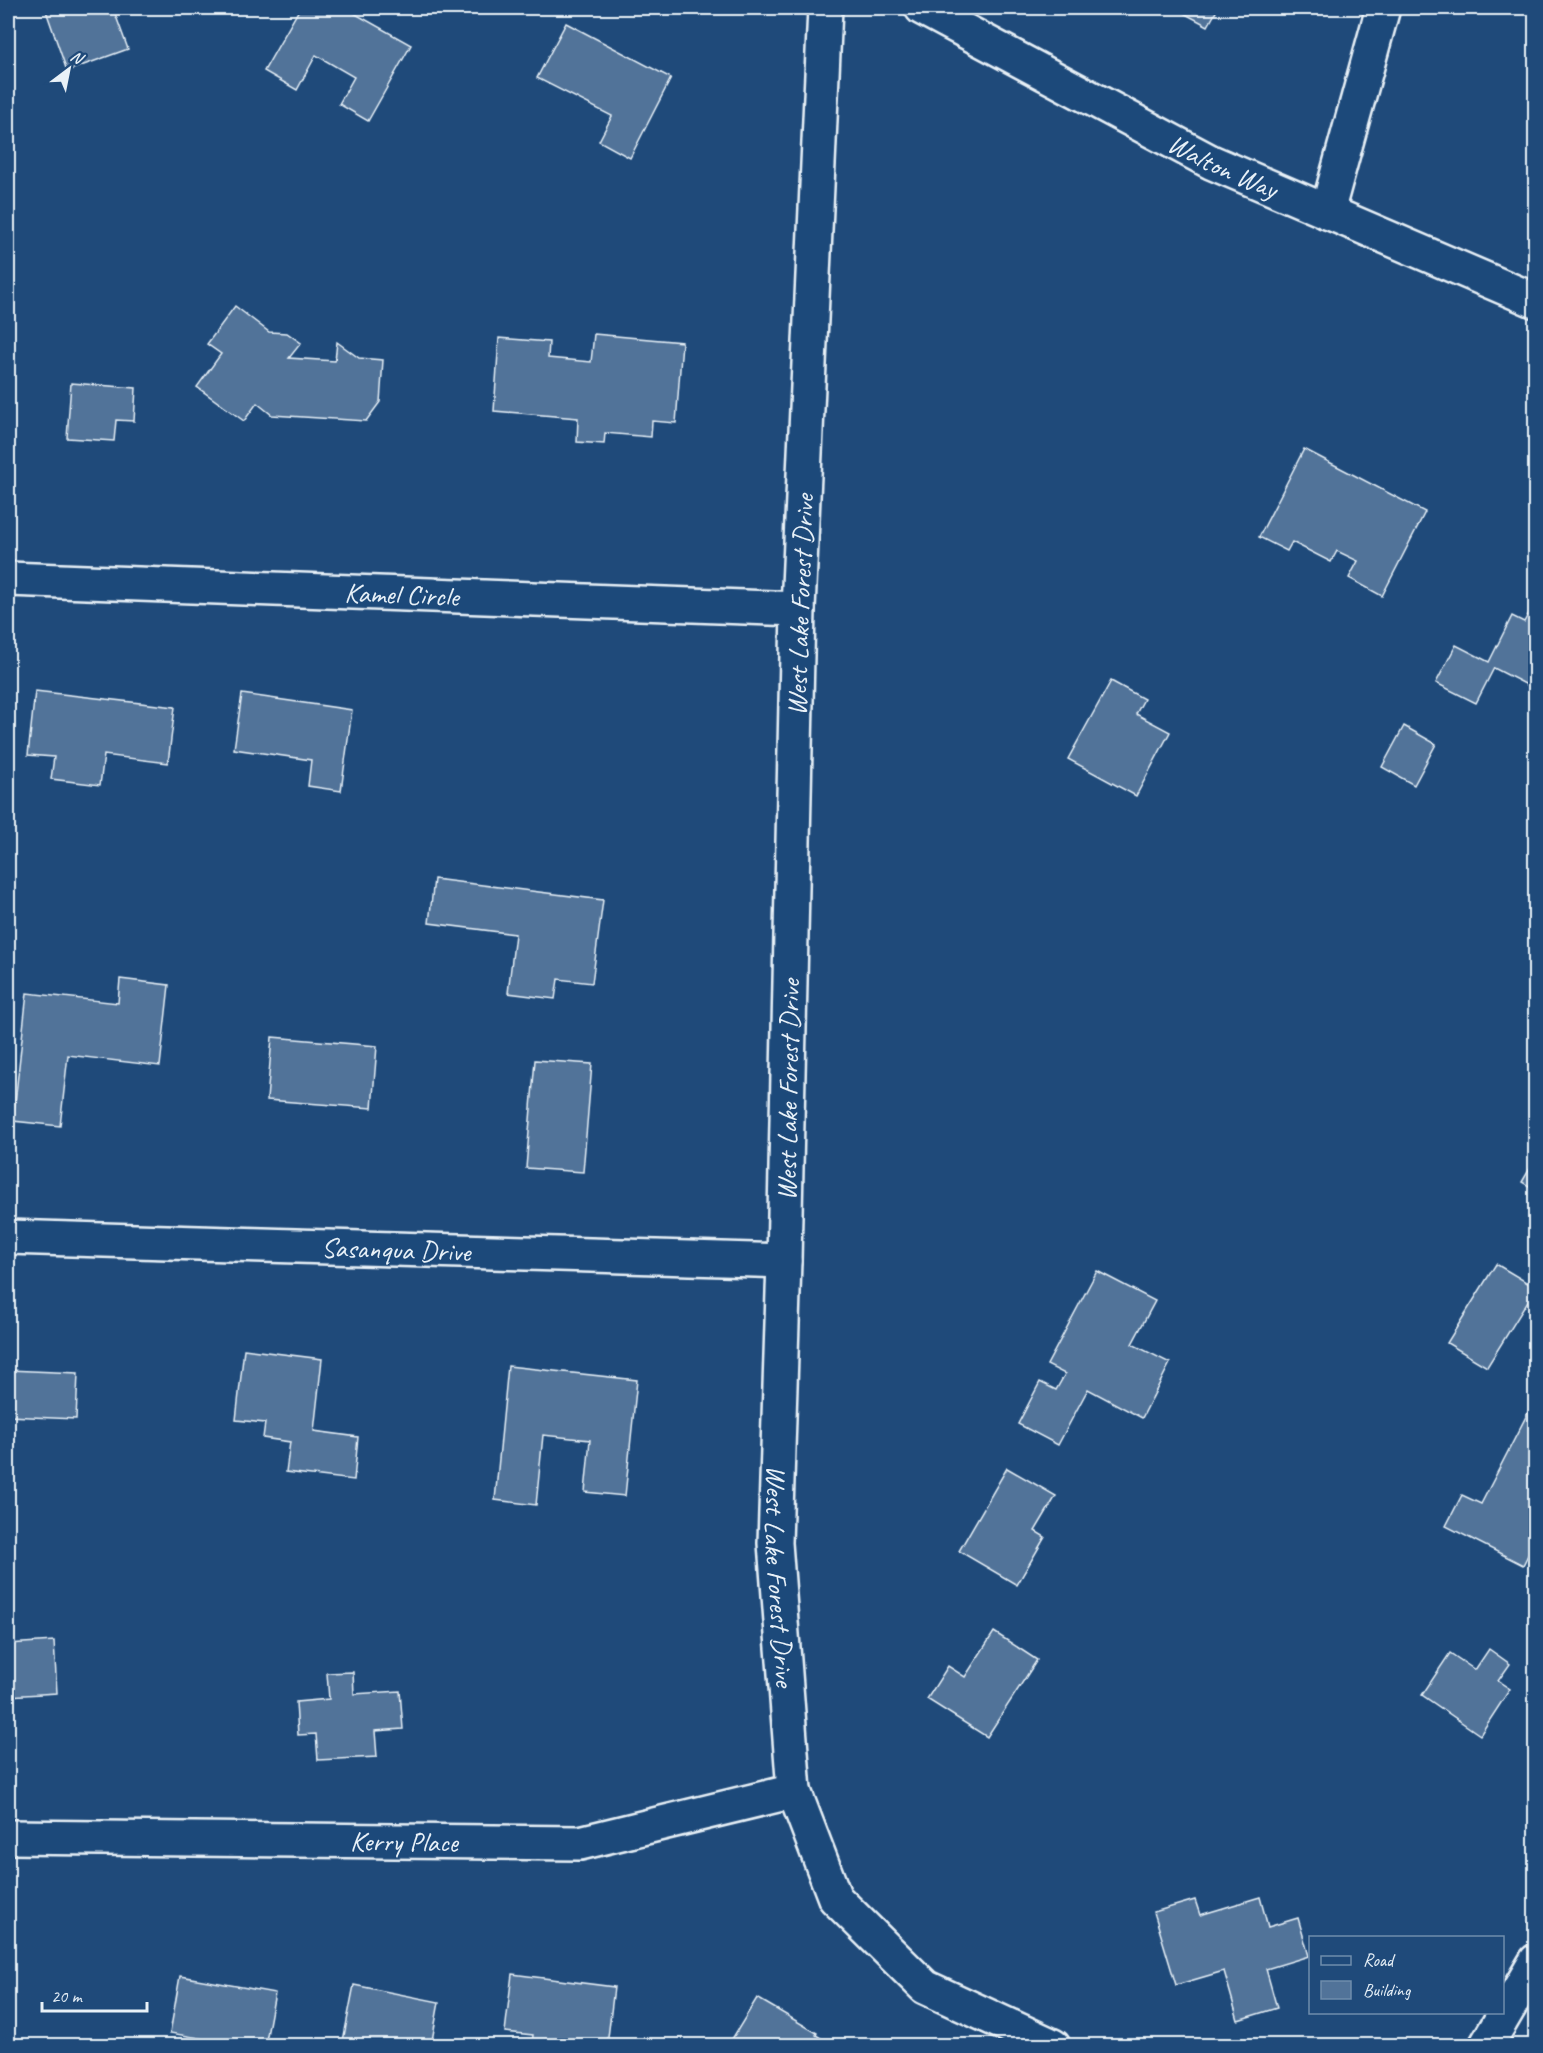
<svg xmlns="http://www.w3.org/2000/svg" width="1543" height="2053" font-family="Caveat,sans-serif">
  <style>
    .building { fill: #517399; stroke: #e8f1f8; stroke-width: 1.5 }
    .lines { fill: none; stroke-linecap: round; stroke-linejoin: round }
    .minor-casing { stroke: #e8f1f8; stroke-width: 38 }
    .major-casing { stroke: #e8f1f8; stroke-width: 38 }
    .minor { stroke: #1f4a7a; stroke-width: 33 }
    .major { stroke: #1f4a7a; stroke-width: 33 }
    .labels { text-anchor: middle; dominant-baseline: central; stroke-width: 4.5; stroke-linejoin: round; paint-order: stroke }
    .street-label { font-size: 28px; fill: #e8f1f8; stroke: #1f4a7a }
  </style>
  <rect width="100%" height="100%" fill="#1f4a7a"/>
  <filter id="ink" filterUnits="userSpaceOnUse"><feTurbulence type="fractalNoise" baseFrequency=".0167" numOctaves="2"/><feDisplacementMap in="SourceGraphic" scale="12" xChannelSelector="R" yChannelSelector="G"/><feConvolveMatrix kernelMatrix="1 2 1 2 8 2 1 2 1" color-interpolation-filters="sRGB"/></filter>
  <g filter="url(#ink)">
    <g class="building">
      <polygon points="45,8 113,8 128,49 67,71"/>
      <polygon points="300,8 345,8 411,45 368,121 339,104 354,77 316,55 297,90 264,71"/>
      <polygon points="1174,8 1218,8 1208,26"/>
      <polygon points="566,23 671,78 630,158 599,141 612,116 537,78"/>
      <polygon points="235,306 269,332 287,333 301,343 289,358 335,361 337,342 359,358 383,360 380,402 366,421 272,415 257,403 244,421 197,387 221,354 207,344"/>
      <polygon points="594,334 682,342 676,423 652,421 651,437 605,433 604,444 577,442 578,418 494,411 499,338 549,342 548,358 591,362"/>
      <polygon points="71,383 136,388 134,421 116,420 114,441 67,438"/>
      <polygon points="1304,449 1425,512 1382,596 1349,578 1358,561 1337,551 1331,562 1292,542 1287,551 1259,537"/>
      <polygon points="1536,600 1536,673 1529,686 1494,668 1476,703 1436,683 1456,645 1489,662 1512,616 1524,622"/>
      <polygon points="1111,681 1144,699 1136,714 1170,732 1136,796 1068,759"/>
      <polygon points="35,691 175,707 168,763 104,755 100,785 51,779 54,757 28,755"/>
      <polygon points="242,694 352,710 341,791 308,786 311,760 234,749"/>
      <polygon points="1404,726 1436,744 1414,785 1382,767"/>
      <polygon points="434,879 603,900 592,983 558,979 555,999 508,993 515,934 429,923"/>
      <polygon points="120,979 169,985 160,1066 68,1055 60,1126 13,1121 27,993 118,1003"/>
      <polygon points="272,1037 377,1046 372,1108 267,1100"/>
      <polygon points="535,1060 592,1064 583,1172 526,1168"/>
      <polygon points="1536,1158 1536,1190 1522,1182"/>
      <polygon points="1496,1264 1536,1288 1487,1367 1447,1343"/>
      <polygon points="1097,1271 1155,1301 1132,1344 1170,1363 1142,1418 1088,1389 1058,1445 1018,1424 1040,1382 1056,1390 1065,1374 1047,1365"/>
      <polygon points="244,1349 322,1359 314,1431 358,1437 354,1480 286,1472 290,1442 263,1438 265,1423 236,1420"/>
      <polygon points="508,1366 637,1380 625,1496 585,1492 590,1440 543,1435 536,1505 495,1500"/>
      <polygon points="8,1370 78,1373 76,1419 8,1416"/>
      <polygon points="1536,1397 1536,1539 1523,1565 1446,1526 1462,1495 1481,1504"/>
      <polygon points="1007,1468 1056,1496 1035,1531 1045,1537 1017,1585 959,1551"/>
      <polygon points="994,1632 1037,1660 987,1737 927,1699 948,1666 965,1677"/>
      <polygon points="54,1641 57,1693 8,1696 8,1644"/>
      <polygon points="1489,1649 1510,1664 1498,1681 1510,1689 1480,1735 1422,1695 1450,1653 1475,1670"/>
      <polygon points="353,1672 354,1694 400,1691 403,1729 375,1731 377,1757 318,1760 316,1734 298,1735 296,1702 329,1699 327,1673"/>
      <polygon points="1260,1897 1268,1927 1298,1918 1309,1956 1266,1969 1277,2008 1238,2020 1224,1971 1176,1985 1154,1912 1195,1900 1200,1915"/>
      <polygon points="512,1974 614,1987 607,2046 532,2046 533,2035 505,2032"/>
      <polygon points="180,1976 275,1993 265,2046 228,2046 229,2043 170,2033"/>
      <polygon points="354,1985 439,2002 431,2046 365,2046 343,2041"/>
      <polygon points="757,1998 817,2033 816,2035 833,2046 729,2044"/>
    </g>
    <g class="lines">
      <g class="minor-casing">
        <g id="minor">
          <path id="s1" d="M 825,8 L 798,609 L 784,1261 L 775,1543 L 794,1791 L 835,1898 L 925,1987 L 1053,2046"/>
          <polyline points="1327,212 1383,8"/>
          <path id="s2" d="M 8,579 L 798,609"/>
          <path id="s3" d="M 8,1237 L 784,1261"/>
          <path id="s4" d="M 8,1837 L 580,1843 L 794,1791"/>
          <polyline points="1486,2046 1536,1961"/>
        </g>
      </g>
      <g class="major-casing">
        <g id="major">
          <path id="s5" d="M 922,8 L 1211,162 L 1536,301"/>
        </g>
      </g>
      <use href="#minor" class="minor"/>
      <use href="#major" class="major"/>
    </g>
  </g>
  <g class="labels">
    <g class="street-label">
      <text stroke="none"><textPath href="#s5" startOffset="340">Walton Way</textPath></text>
      <text stroke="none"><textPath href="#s2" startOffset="394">Kamel Circle</textPath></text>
      <text transform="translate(800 605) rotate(-88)">West Lake Forest Drive</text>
      <text transform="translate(788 1090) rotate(-89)">West Lake Forest Drive</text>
      <text stroke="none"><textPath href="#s3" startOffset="388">Sasanqua Drive</textPath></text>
      <text stroke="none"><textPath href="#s1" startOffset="1569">West Lake Forest Drive</textPath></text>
      <text stroke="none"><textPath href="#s4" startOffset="396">Kerry Place</textPath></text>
    </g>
  </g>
  <rect width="1543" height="2053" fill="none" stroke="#1f4a7a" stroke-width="30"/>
  <rect x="15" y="15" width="1513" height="2023" fill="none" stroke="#e8f1f8" stroke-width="2" filter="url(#ink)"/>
  <rect x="1309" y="1936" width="195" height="78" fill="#1f4a7a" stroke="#6f8dac" stroke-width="1.5"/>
  <rect x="1321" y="1956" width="30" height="9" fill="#1f4a7a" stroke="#6f8dac" stroke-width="1.5"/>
  <text x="1363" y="1966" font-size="18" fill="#e8f1f8">Road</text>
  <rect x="1321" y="1981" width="30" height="18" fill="#517399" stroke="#6f8dac" stroke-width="1.5"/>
  <text x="1363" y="1996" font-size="18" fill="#e8f1f8">Building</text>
  <g transform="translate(69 69) rotate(32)" stroke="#1f4a7a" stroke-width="4.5" paint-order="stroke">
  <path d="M0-4.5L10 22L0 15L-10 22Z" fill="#e8f1f8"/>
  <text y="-9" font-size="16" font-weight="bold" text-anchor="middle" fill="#e8f1f8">N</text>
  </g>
  <path d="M42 2002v9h105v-9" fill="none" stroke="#e8f1f8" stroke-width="3"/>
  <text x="51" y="2002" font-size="18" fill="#e8f1f8" stroke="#1f4a7a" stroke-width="4.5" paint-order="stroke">20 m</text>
</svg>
